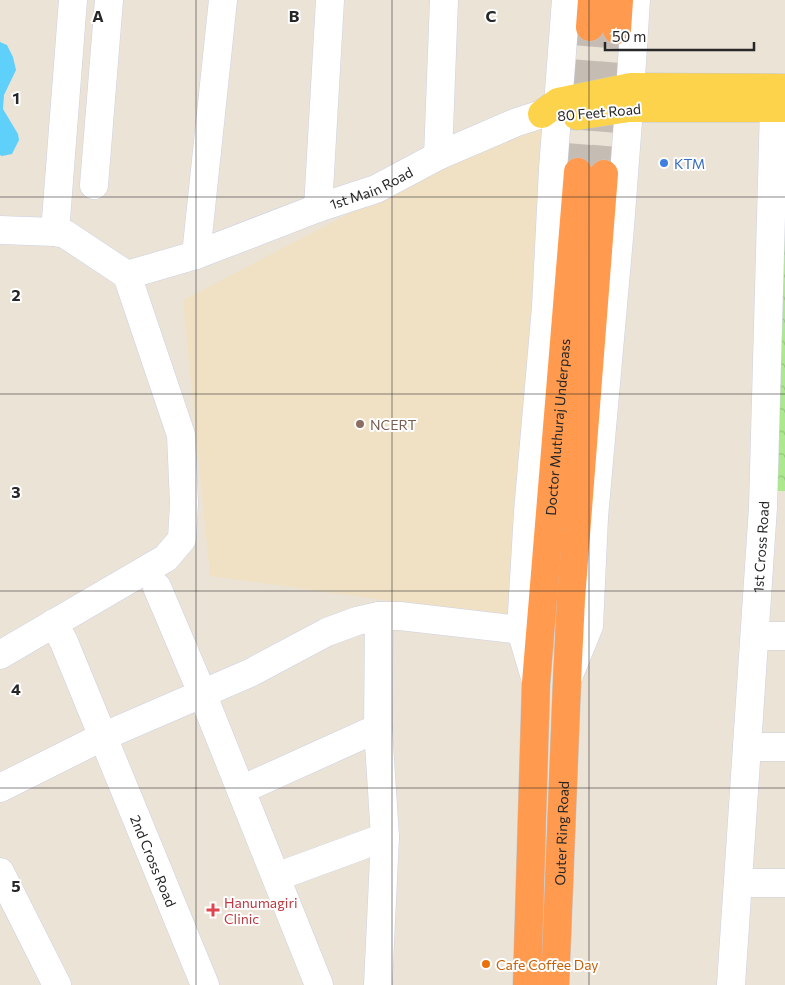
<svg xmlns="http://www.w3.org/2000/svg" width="785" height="985" font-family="Commissioner,sans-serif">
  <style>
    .education { fill: #f0e1c4 }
    .forest { fill: url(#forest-crowns) }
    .water { fill: #5ed0f9 }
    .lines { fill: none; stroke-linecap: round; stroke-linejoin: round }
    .highway-tunnel { stroke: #c5bdb4; stroke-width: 28; stroke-dasharray: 28 14; stroke-linecap: butt }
    .minor-casing { stroke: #ccd0e2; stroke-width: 29 }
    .major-casing { stroke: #c7c7c7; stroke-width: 29 }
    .highway-casing { stroke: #c7c7c7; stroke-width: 29 }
    .minor { stroke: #fff; stroke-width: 28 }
    .major { stroke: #fdd34b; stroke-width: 28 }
    .highway { stroke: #ff9a4e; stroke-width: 28 }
    .grid { fill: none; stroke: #272727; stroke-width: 1; stroke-opacity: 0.55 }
    .shop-dot { fill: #3f7fe0; stroke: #fff; stroke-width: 2 }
    .education-dot { fill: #8d6e63; stroke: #fff; stroke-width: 2 }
    .health-dot { fill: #e0444e; stroke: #fff; stroke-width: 2 }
    .food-dot { fill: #e8710a; stroke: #fff; stroke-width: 2 }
    .labels { text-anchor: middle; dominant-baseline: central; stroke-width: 4; stroke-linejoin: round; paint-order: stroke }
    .street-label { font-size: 14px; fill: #272727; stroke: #fff }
    .shop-label { font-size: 14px; fill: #366cbe; stroke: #fff; text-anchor: start }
    .education-label { font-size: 14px; fill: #785e54; stroke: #fff; text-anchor: start }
    .health-label { font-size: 14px; fill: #be3a42; stroke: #fff; text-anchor: start }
    .food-label { font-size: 14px; fill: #c56008; stroke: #fff; text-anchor: start }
    .grid-label { font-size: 16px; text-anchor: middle; font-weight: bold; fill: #272727; stroke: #fff; stroke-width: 4; stroke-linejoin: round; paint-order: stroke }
  </style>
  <defs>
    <pattern id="forest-crowns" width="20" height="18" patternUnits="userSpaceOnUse" patternTransform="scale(1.25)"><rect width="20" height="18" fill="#ace88d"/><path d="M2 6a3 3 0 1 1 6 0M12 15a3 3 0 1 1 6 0" fill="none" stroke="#94c77a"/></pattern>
  </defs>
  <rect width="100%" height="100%" fill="#ece3d7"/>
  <polygon class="education" points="547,122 513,618 210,576 183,300 381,197"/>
  <polygon class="forest" points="785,132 785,491 773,491"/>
  <polygon class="water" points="0,42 7,45 13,57 16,70 4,95 3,109 18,134 19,140 12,154 2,156 0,155"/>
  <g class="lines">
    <g class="highway-tunnel">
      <polyline points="578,172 590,27"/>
      <polyline points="604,174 617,30"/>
    </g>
    <g class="minor-casing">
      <g id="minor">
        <polyline points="438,156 444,0"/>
        <polyline points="94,185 109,0"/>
        <polyline points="318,208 330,0"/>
        <path id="s1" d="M 0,230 L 55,232 L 65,234 L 127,275 L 196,255 L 318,208 L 376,189 L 438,156 L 517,122 L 542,114"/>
        <polyline points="55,232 73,0"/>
        <polyline points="196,255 223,0"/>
        <polyline points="157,587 202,693 319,985"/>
        <path id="s2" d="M 54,623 L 64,642 L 205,985"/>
        <polyline points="755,636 785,636"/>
        <polyline points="0,655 166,558 182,539 184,503 181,435 127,275"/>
        <polyline points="569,675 589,626 594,517 620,227 629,108 636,0"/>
        <polyline points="536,681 521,630 528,512 546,307 553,169 566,0"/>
        <polyline points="747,747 785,747"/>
        <polyline points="0,788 102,737 250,673 327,632 357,621 379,616 400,616 521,630"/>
        <polyline points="241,790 378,728"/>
        <polyline points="0,872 57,985"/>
        <polyline points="276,877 385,837"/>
        <polyline points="738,883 785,883"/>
        <polyline points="378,985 385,837 378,728 379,616"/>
        <path id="s3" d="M 731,985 L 763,507 L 774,107"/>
      </g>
    </g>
    <g class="major-casing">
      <g id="major">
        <polyline points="542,114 558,102 631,87 785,88"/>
        <polyline points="577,116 629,108 785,108"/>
      </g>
    </g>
    <g class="highway-casing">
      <g id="highway">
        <polyline points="590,27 592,0"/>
        <polyline points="617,30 619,0"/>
        <path id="s4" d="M 527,985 L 536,683 L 578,172"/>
        <path id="s5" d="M 555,985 L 567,681 L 571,599 L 604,174"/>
      </g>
    </g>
    <use href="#minor" class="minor"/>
    <use href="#major" class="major"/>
    <use href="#highway" class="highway"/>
  </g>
  <path class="grid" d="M 196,0 L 196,985M 392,0 L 392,985M 589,0 L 589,985M 0,197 L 785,197M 0,394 L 785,394M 0,591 L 785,591M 0,788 L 785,788"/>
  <circle class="shop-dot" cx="664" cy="163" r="5"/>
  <circle class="education-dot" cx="360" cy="424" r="5"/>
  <path class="health-dot" d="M210.5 902.5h5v5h5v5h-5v5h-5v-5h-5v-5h5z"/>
  <circle class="food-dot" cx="486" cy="964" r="5"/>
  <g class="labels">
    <g class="street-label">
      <text transform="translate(599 112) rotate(-5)">80 Feet Road</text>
      <text stroke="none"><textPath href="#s1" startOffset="399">1st Main Road</textPath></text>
      <text stroke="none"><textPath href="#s4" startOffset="559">Doctor Muthuraj Underpass</textPath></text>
      <text stroke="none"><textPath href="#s3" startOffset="439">1st Cross Road</textPath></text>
      <text stroke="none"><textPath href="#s5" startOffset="152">Outer Ring Road</textPath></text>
      <text stroke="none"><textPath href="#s2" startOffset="258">2nd Cross Road</textPath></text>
    </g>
    <g class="shop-label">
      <text x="674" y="163">KTM</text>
    </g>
    <g class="education-label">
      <text x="370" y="424">NCERT</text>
    </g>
    <g class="health-label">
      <text x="224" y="902">Hanumagiri<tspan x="224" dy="16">Clinic</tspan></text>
    </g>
    <g class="food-label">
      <text x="496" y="964">Cafe Coffee Day</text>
    </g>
  </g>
  <g class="grid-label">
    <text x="98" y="22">A</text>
    <text x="294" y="22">B</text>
    <text x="491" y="22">C</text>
    <text x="16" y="104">1</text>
    <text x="16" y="301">2</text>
    <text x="16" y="498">3</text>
    <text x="16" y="695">4</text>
    <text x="16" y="892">5</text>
  </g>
  <path d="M605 42v8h149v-8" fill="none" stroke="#272727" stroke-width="2.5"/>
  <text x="612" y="42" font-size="15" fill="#272727" stroke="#ffffff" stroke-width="4" paint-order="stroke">50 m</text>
</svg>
